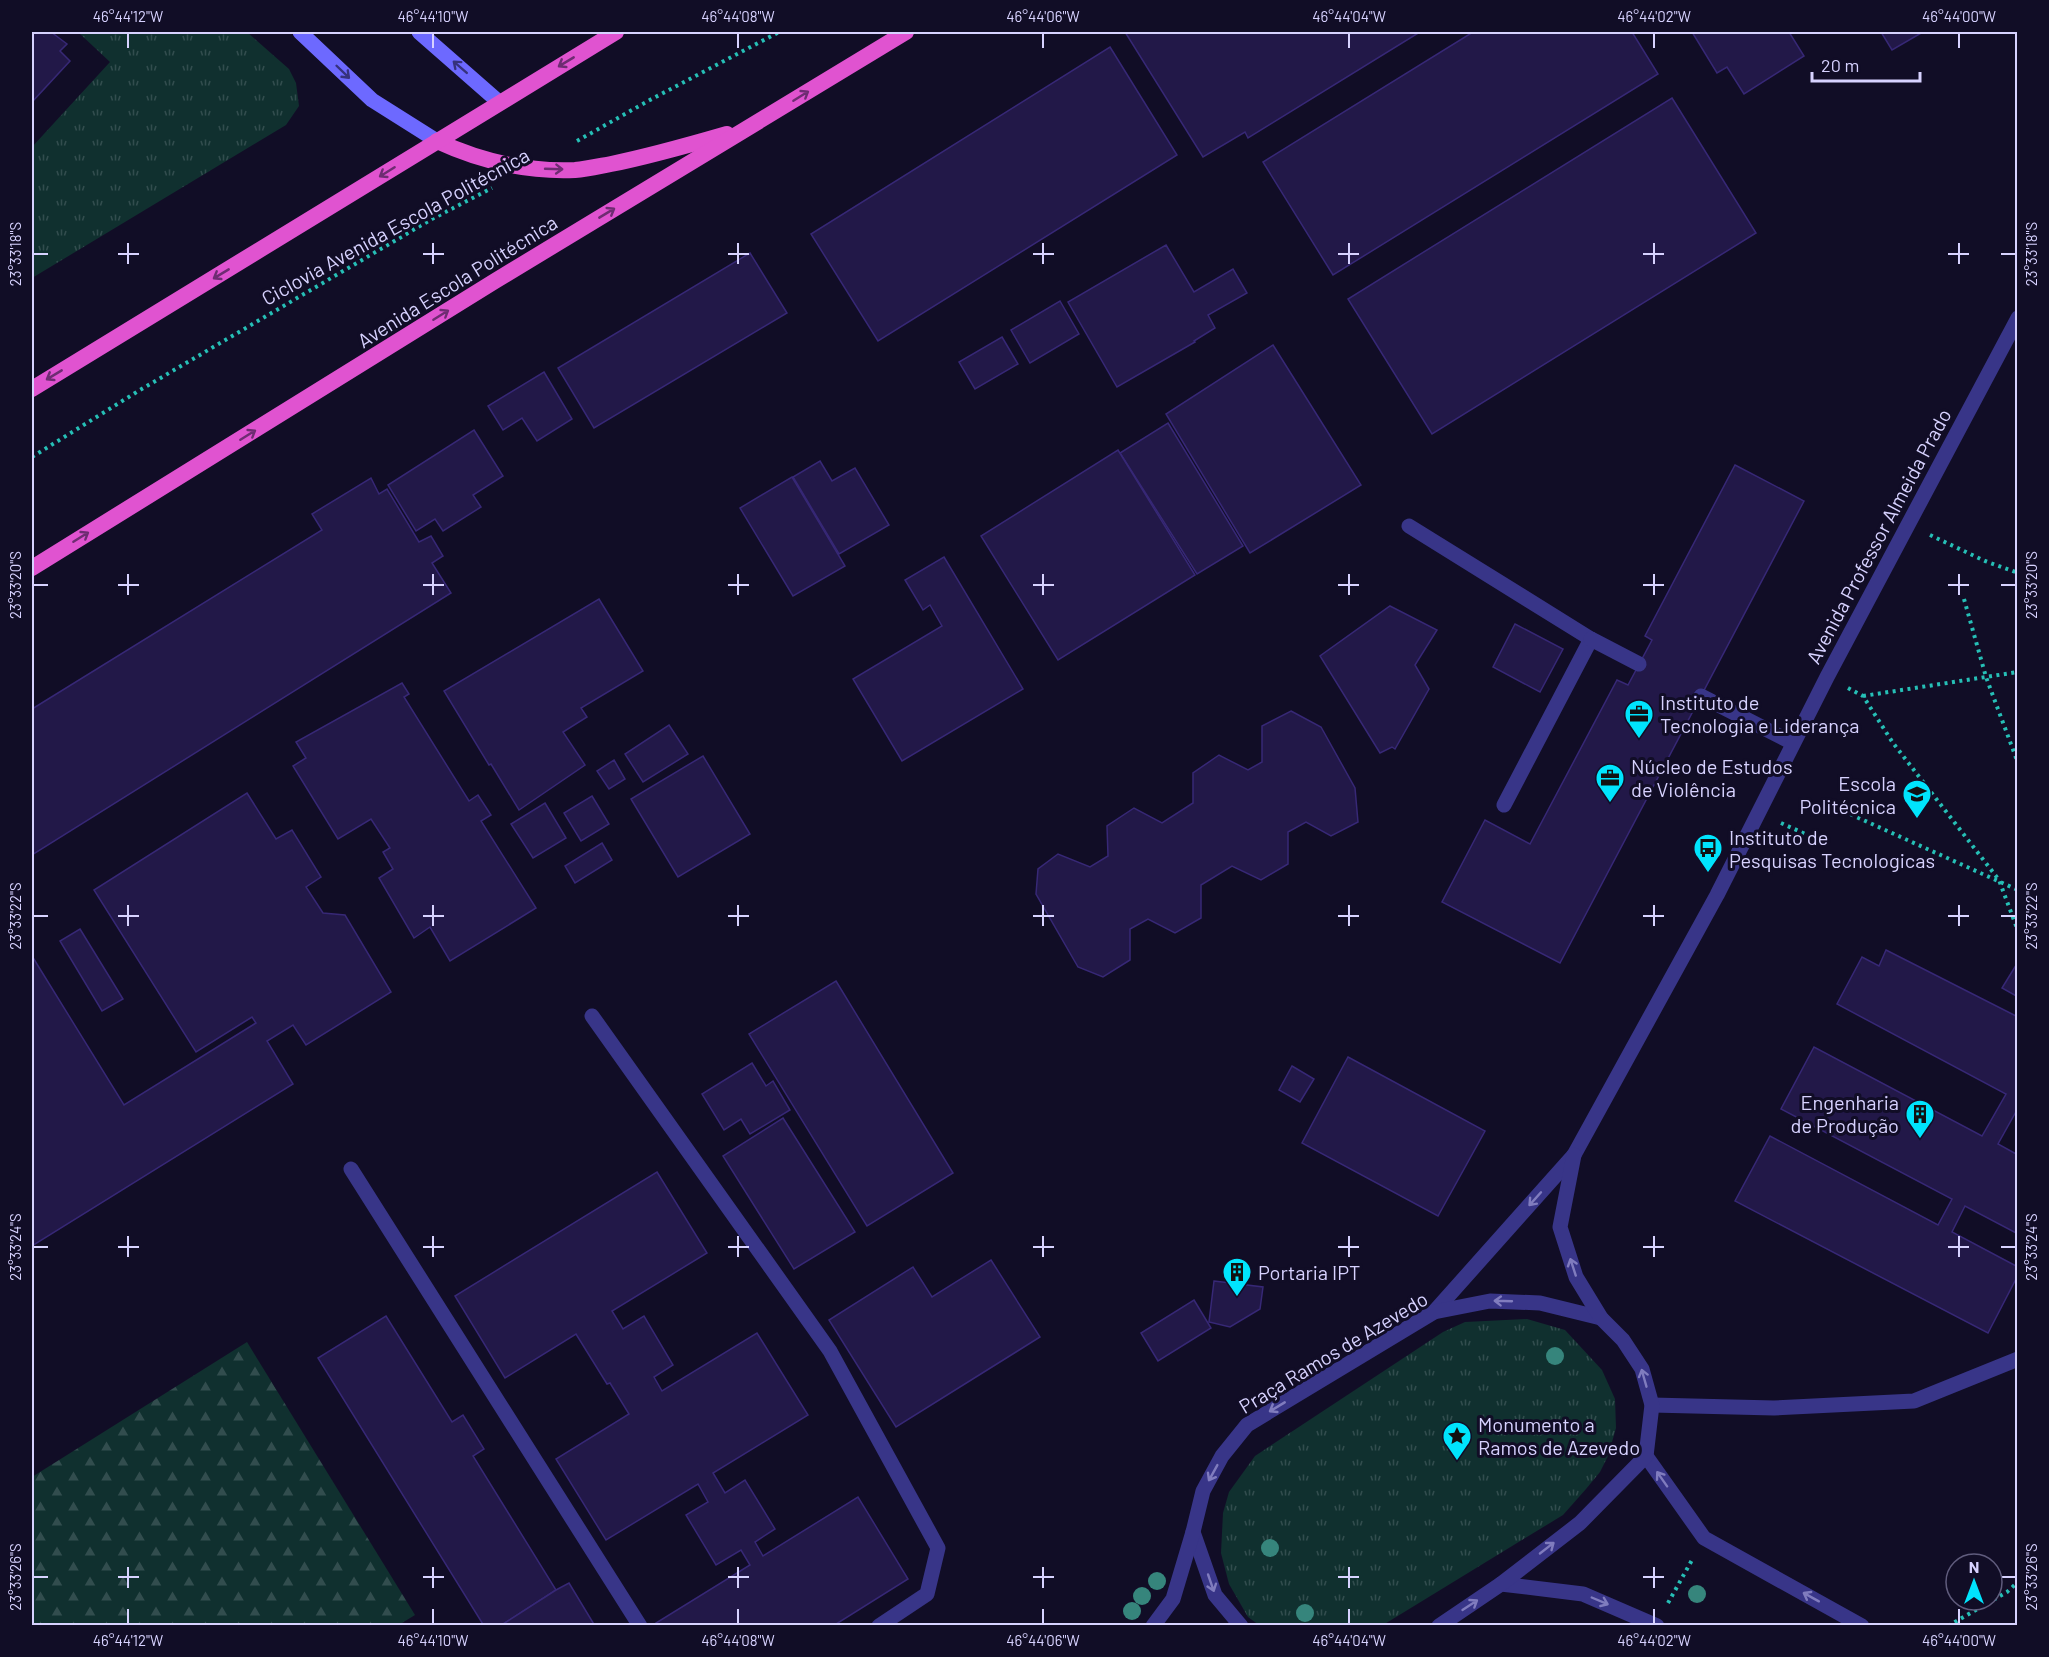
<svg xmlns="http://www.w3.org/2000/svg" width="2049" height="1657" font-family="Barlow,sans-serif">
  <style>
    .grass { fill: url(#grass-tufts) }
    .forest { fill: url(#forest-firs) }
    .building { fill: #221848; stroke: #372876; stroke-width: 1.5 }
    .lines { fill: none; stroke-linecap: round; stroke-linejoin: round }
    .path { stroke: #26bfb6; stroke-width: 4; stroke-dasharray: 3 4.5; stroke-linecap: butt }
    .service { stroke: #383588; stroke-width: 15 }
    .tertiary { stroke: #383588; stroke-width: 15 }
    .secondary { stroke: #6d69ff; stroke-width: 15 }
    .trunk { stroke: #e053d0; stroke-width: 16 }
    .tree { fill: #36857c }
    .oneway { stroke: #6e2c72 }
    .oneway2 { stroke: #36327d }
    .oneway3 { stroke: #807cbe }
    .ticks { fill: none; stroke: #d7d2ff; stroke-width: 2 }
    .labels { text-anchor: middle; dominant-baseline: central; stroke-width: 6; stroke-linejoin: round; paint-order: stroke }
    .street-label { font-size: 20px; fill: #d7d2ff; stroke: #110d26 }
    .poi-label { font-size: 20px; fill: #d7d2ff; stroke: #110d26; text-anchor: start }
    .neatline { fill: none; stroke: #d7d2ff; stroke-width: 2 }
    .ticks-label { font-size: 15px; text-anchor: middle; fill: #d7d2ff }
  </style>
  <defs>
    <pattern id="grass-tufts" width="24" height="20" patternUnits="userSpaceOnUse" patternTransform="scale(1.5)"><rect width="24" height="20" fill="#10302f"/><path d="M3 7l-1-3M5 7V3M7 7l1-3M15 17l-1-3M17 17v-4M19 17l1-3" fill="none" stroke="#324d4e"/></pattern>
    <pattern id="forest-firs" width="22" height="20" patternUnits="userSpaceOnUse" patternTransform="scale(1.5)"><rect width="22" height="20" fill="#10302f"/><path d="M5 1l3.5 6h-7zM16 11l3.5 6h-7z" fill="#324d4e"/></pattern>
  </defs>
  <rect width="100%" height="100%" fill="#110d26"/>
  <g class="grass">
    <polygon points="78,32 247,32 289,69 296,83 299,106 286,125 32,278 32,147 110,62"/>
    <polygon points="1527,1319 1565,1330 1602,1370 1615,1399 1616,1428 1608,1456 1600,1472 1586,1489 1563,1515 1383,1625 1259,1625 1248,1617 1229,1584 1221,1553 1223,1513 1229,1492 1255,1456 1443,1332 1465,1322"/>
  </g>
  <polygon class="forest" points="247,1342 415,1615 397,1626 32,1625 32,1477"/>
  <g class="building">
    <polygon points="32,32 51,32 67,44 60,51 70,61 32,102"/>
    <polygon points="1125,32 1420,32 1248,138 1245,132 1203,157"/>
    <polygon points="1473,32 1632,32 1658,74 1333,275 1263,162"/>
    <polygon points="1692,32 1789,32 1804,56 1744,94 1727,67 1717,73"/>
    <polygon points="1881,32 1923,32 1892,50"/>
    <polygon points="1110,47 1177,155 878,341 811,234"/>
    <polygon points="1672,98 1756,233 1432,434 1348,299"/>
    <polygon points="1166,245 1194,292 1233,269 1247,293 1208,315 1215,328 1194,341 1195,342 1117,387 1068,302"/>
    <polygon points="750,253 787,313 594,428 558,368"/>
    <polygon points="1060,301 1079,334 1030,363 1011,330"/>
    <polygon points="1002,337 1018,364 975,389 959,362"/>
    <polygon points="1273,345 1361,485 1250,553 1166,414"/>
    <polygon points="544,372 572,419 537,441 522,418 503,430 488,406"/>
    <polygon points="1168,423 1243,546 1197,574 1120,453"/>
    <polygon points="474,430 503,476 473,495 481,507 443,531 435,519 416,531 388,485"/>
    <polygon points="1118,450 1195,575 1058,660 981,536"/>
    <polygon points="820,461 832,481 855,468 889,525 839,554 793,477"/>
    <polygon points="1735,465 1804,501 1560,963 1442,902 1485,820 1530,844 1617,680 1628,685 1652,640 1645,636"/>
    <polygon points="792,477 845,566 793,596 740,508"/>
    <polygon points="371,478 379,494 387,489 419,542 431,536 443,556 432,563 451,593 32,855 32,709 322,530 312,514"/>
    <polygon points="944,557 1023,689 902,761 853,679 942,626 930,605 923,610 905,580"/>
    <polygon points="599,599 643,671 581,708 587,717 563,732 585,765 519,810 491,764 489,765 444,691"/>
    <polygon points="1390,606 1437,630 1415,665 1429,689 1395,749 1392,747 1380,753 1320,656"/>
    <polygon points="1515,624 1563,649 1540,692 1493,667"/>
    <polygon points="402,683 409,694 404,697 469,801 478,795 491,815 481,821 536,908 450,961 430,927 414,938 379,878 393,869 383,852 390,848 371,819 338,839 293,766 306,758 296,742"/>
    <polygon points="1291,711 1321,727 1355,788 1358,822 1331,836 1306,822 1288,832 1288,864 1261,880 1232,866 1201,885 1201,918 1175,933 1148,919 1130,929 1130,960 1103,977 1078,967 1036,894 1038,869 1058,854 1090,867 1108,856 1107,826 1134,808 1162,823 1193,803 1193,773 1219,755 1248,770 1262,762 1262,726"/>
    <polygon points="669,725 688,754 643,782 625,754"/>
    <polygon points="703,756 750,834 678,877 631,799"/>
    <polygon points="614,760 625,779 609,789 597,771"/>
    <polygon points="247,793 276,839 292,830 321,877 306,887 323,913 345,915 391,992 306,1045 293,1025 267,1041 293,1084 32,1246 32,956 124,1105 256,1023 252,1017 196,1052 94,890"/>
    <polygon points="592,796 609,824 581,841 564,813"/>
    <polygon points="545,803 566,838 533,858 511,824"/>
    <polygon points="602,843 612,860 575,883 565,866"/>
    <polygon points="80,929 123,999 102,1011 60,941"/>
    <polygon points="1886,950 2018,1017 2018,1108 1998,1144 2018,1155 2018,1234 1965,1206 1952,1232 2018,1267 2018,1275 1988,1333 1735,1201 1770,1136 1938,1225 1952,1199 1781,1109 1814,1047 1982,1136 2006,1094 1837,1004 1862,957 1879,966"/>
    <polygon points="2018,962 2018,997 2002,988"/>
    <polygon points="836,981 953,1173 867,1226 749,1034"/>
    <polygon points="1348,1057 1485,1131 1438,1216 1302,1143"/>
    <polygon points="752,1063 766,1086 773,1081 790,1110 750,1134 741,1119 724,1130 702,1094"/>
    <polygon points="1292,1066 1314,1079 1300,1102 1279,1090"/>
    <polygon points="783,1118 855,1232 794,1269 723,1156"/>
    <polygon points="657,1172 707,1253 612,1311 623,1329 644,1316 673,1365 654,1377 662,1391 757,1333 808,1415 713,1473 725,1493 745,1480 775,1529 755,1542 763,1556 858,1497 908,1579 833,1626 658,1626 656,1623 750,1565 741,1550 716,1565 686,1515 708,1502 698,1484 606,1540 556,1459 629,1414 610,1383 607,1384 576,1334 505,1378 455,1296"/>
    <polygon points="991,1260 1040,1337 896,1427 829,1320 913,1267 932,1297"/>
    <polygon points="1214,1281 1263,1287 1260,1309 1230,1327 1209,1322"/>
    <polygon points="1194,1300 1211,1328 1158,1361 1141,1333"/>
    <polygon points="386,1316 452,1422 463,1415 484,1449 473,1456 556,1590 500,1626 484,1626 318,1358"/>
    <polygon points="569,1583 595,1626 500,1626 556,1590"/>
  </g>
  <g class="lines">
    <g class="path">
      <polyline points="577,141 648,101 779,32"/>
      <polyline points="32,457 140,390 432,219 492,188"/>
      <polyline points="1930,535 1985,561 2018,573"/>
      <polyline points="1964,599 1986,677 2018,763"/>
      <polyline points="1848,688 1863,696 1893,743 1999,880 2018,931"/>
      <polyline points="1863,696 2018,672"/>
      <polyline points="1830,805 2018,890"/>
      <polyline points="1781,823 1812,837"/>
      <polyline points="1668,1603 1692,1560"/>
      <polyline points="1948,1626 2007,1592 2018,1582"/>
    </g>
    <g class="service">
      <polyline points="1409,526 1591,639 1504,805"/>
      <polyline points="1591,639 1639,664"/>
      <polyline points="1701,696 1793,743"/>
      <polyline points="592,1016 830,1351 938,1548 927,1594 879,1626"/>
      <polyline points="351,1169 640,1626"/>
      <polyline points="1652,1405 1774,1408 1914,1401 2018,1359"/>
    </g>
    <g class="tertiary">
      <polyline points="1434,1312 1574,1155 1717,895 1827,677 2018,318"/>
      <polyline points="1646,1456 1704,1538 1862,1626"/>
      <polyline points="1193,1532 1215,1595 1241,1626"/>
      <polyline points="1501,1584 1583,1594 1657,1626"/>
      <polyline points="1153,1626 1173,1599 1193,1532 1203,1491 1222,1456 1247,1425 1434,1312 1490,1301 1540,1303 1601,1318"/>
      <polyline points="1439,1626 1501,1584 1580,1523 1646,1456 1652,1405 1642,1369 1623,1340 1601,1318 1576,1277 1560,1227 1574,1155"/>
    </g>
    <g class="secondary">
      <polyline points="300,32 372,100 437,141"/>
      <polyline points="419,32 500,103"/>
    </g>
    <g class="trunk">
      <path d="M 437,141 C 480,161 527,172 575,170 C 587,169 600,166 611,164 C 651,156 689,145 727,134"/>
      <polyline points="32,389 616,32"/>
      <polyline points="32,568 495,281 906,32"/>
    </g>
  </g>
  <g class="tree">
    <circle cx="1555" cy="1356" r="9"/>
    <circle cx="1270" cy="1548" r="9"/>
    <circle cx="1157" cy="1581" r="9"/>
    <circle cx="1697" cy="1594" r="9"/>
    <circle cx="1142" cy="1596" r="9"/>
    <circle cx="1132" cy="1611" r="9"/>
    <circle cx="1305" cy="1613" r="9"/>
  </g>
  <defs><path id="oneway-shaft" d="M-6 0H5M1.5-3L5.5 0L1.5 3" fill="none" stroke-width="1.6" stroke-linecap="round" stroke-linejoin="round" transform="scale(1.5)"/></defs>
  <g class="oneway">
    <use href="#oneway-shaft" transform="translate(566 62) rotate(149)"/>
    <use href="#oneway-shaft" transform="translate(801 96) rotate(-32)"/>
    <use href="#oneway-shaft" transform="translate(554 169) rotate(2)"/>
    <use href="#oneway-shaft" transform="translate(387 172) rotate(148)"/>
    <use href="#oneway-shaft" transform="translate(607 213) rotate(-31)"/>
    <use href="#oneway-shaft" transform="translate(221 274) rotate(149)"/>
    <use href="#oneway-shaft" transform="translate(441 315) rotate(-32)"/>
    <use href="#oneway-shaft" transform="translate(54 375) rotate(149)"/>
    <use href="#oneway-shaft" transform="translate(248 435) rotate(-32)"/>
    <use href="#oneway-shaft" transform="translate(81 537) rotate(-32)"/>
  </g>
  <g class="oneway2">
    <use href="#oneway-shaft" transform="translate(460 67) rotate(-139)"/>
    <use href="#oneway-shaft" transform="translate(343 72) rotate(44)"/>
  </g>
  <g class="oneway3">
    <use href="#oneway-shaft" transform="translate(1535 1199) rotate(132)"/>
    <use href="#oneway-shaft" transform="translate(1573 1267) rotate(-108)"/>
    <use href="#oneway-shaft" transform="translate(1503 1301) rotate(-178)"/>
    <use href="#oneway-shaft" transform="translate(1644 1378) rotate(-106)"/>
    <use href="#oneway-shaft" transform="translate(1277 1407) rotate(149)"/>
    <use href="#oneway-shaft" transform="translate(1213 1473) rotate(119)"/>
    <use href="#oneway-shaft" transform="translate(1662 1479) rotate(-125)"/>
    <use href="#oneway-shaft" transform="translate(1547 1548) rotate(-38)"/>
    <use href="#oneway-shaft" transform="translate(1211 1583) rotate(71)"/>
    <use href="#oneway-shaft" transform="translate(1811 1597) rotate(-151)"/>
    <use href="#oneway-shaft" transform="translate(1600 1601) rotate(23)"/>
    <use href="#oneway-shaft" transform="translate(1470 1605) rotate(-33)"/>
  </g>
  <path class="ticks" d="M 128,33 L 128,48M 433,33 L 433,48M 738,33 L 738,48M 1043,33 L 1043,48M 1349,33 L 1349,48M 1654,33 L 1654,48M 1959,33 L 1959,48M 128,243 L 128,264M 433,243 L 433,264M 738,243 L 738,264M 1043,243 L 1043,264M 1349,243 L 1349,264M 1654,243 L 1654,264M 1959,243 L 1959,264M 33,254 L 48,254M 118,254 L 139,254M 423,254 L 444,254M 728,254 L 749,254M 1033,254 L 1054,254M 1338,254 L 1359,254M 1643,254 L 1664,254M 1948,254 L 1969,254M 2001,254 L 2016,254M 128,574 L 128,595M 433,574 L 433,595M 738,574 L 738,595M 1043,574 L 1043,595M 1349,574 L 1349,595M 1654,574 L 1654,595M 1959,574 L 1959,595M 33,585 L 48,585M 118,585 L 139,585M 423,585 L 444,585M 728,585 L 749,585M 1033,585 L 1054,585M 1338,585 L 1359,585M 1643,585 L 1664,585M 1948,585 L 1969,585M 2001,585 L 2016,585M 128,905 L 128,926M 433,905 L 433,926M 738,905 L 738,926M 1043,905 L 1043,926M 1349,905 L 1349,926M 1654,905 L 1654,926M 1959,905 L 1959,926M 33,916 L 48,916M 118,916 L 139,916M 423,916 L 444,916M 728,916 L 749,916M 1033,916 L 1054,916M 1338,916 L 1359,916M 1643,916 L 1664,916M 1948,916 L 1969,916M 2001,916 L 2016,916M 128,1236 L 128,1257M 433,1236 L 433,1257M 738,1236 L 738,1257M 1043,1236 L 1043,1257M 1349,1236 L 1349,1257M 1654,1236 L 1654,1257M 1959,1236 L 1959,1257M 33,1247 L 48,1247M 118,1247 L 139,1247M 423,1247 L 444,1247M 728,1247 L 749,1247M 1033,1247 L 1054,1247M 1338,1247 L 1359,1247M 1643,1247 L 1664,1247M 1948,1247 L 1969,1247M 2001,1247 L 2016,1247M 128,1567 L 128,1588M 433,1567 L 433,1588M 738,1567 L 738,1588M 1043,1567 L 1043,1588M 1349,1567 L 1349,1588M 1654,1567 L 1654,1588M 33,1577 L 48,1577M 118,1577 L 139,1577M 423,1577 L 444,1577M 728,1577 L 749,1577M 1033,1577 L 1054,1577M 1338,1577 L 1359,1577M 1643,1577 L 1664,1577M 2001,1577 L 2016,1577M 128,1609 L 128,1624M 433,1609 L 433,1624M 738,1609 L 738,1624M 1043,1609 L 1043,1624M 1349,1609 L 1349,1624M 1654,1609 L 1654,1624M 1959,1609 L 1959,1624"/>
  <defs>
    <g id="office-pin" transform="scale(1.5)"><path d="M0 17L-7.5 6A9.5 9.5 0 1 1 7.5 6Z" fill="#00e4fd" stroke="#110d26"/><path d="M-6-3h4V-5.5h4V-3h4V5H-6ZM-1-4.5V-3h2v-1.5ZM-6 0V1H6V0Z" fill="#111"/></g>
    <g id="university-pin" transform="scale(1.5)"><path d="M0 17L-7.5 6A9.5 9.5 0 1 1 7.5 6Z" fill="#00e4fd" stroke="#110d26"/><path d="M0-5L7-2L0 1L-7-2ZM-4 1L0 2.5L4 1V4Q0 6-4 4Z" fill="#111"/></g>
    <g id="bus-pin" transform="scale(1.5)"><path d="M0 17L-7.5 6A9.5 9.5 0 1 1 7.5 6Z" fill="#00e4fd" stroke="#110d26"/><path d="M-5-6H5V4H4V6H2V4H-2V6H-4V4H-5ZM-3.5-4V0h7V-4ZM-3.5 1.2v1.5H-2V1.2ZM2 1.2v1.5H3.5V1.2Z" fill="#111"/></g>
    <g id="building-pin" transform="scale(1.5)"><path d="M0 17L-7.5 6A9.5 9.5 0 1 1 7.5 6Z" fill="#00e4fd" stroke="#110d26"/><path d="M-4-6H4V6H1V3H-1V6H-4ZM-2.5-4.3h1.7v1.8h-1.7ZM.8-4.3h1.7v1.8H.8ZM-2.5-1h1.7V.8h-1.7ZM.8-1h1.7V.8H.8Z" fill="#111"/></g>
    <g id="sight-pin" transform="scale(1.5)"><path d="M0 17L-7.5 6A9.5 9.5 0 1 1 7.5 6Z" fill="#00e4fd" stroke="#110d26"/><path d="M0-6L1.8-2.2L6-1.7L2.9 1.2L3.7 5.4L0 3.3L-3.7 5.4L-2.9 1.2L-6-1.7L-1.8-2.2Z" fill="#111"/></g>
  </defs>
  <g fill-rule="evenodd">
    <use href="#office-pin" x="1639" y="714"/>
    <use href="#office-pin" x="1610" y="778"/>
    <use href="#university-pin" x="1917" y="794"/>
    <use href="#bus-pin" x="1708" y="848"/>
    <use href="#building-pin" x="1920" y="1114"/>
    <use href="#building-pin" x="1237" y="1272"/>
    <use href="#sight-pin" x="1457" y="1436"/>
  </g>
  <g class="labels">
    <g class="street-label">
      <text transform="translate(395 226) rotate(-29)">Ciclovia Avenida Escola Politécnica</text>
      <text transform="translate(457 281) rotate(-32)">Avenida Escola Politécnica</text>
      <text transform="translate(1878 536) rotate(-62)">Avenida Professor Almeida Prado</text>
      <text transform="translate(1333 1352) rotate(-31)">Praça Ramos de Azevedo</text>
    </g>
    <g class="poi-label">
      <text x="1660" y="702">Instituto de<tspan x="1660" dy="23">Tecnologia e Liderança</tspan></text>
      <text x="1631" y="766">Núcleo de Estudos<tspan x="1631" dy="23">de Violência</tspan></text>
      <text x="1896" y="783" text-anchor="end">Escola<tspan x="1896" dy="23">Politécnica</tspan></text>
      <text x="1729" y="837">Instituto de<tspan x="1729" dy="23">Pesquisas Tecnologicas</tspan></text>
      <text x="1899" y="1102" text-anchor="end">Engenharia<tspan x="1899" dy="23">de Produção</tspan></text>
      <text x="1258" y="1272">Portaria IPT</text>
      <text x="1478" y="1424">Monumento a<tspan x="1478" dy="23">Ramos de Azevedo</tspan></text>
    </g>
  </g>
  <rect width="2049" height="1657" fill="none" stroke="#110d26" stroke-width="66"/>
  <g transform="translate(1974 1582)"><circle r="28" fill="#110d26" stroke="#605c7d" stroke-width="1.5"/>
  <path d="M0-4.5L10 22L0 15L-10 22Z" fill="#00e4fd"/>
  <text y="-9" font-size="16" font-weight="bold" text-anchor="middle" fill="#d7d2ff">N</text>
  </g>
  <path d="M1812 72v9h108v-9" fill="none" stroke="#d7d2ff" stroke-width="3"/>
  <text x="1821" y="72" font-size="18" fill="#d7d2ff" stroke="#110d26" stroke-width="4.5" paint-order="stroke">20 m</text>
  <rect x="33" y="33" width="1983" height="1591" class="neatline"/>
  <g class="ticks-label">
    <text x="128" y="22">46°44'12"W</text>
    <text x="433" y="22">46°44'10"W</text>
    <text x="738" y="22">46°44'08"W</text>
    <text x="1043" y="22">46°44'06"W</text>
    <text x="1349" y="22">46°44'04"W</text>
    <text x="1654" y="22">46°44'02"W</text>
    <text x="1959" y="22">46°44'00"W</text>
    <text transform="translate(16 254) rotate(-90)" y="5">23°33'18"S</text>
    <text transform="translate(2032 254) rotate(-90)" y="5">23°33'18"S</text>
    <text transform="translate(16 585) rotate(-90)" y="5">23°33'20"S</text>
    <text transform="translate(2032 585) rotate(-90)" y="5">23°33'20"S</text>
    <text transform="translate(16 916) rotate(-90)" y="5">23°33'22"S</text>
    <text transform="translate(2032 916) rotate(-90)" y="5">23°33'22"S</text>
    <text transform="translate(16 1247) rotate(-90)" y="5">23°33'24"S</text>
    <text transform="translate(2032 1247) rotate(-90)" y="5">23°33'24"S</text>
    <text transform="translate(16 1577) rotate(-90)" y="5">23°33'26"S</text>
    <text transform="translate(2032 1577) rotate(-90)" y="5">23°33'26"S</text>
    <text x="128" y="1646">46°44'12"W</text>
    <text x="433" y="1646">46°44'10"W</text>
    <text x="738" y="1646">46°44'08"W</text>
    <text x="1043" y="1646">46°44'06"W</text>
    <text x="1349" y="1646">46°44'04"W</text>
    <text x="1654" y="1646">46°44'02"W</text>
    <text x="1959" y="1646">46°44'00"W</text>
  </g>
</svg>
